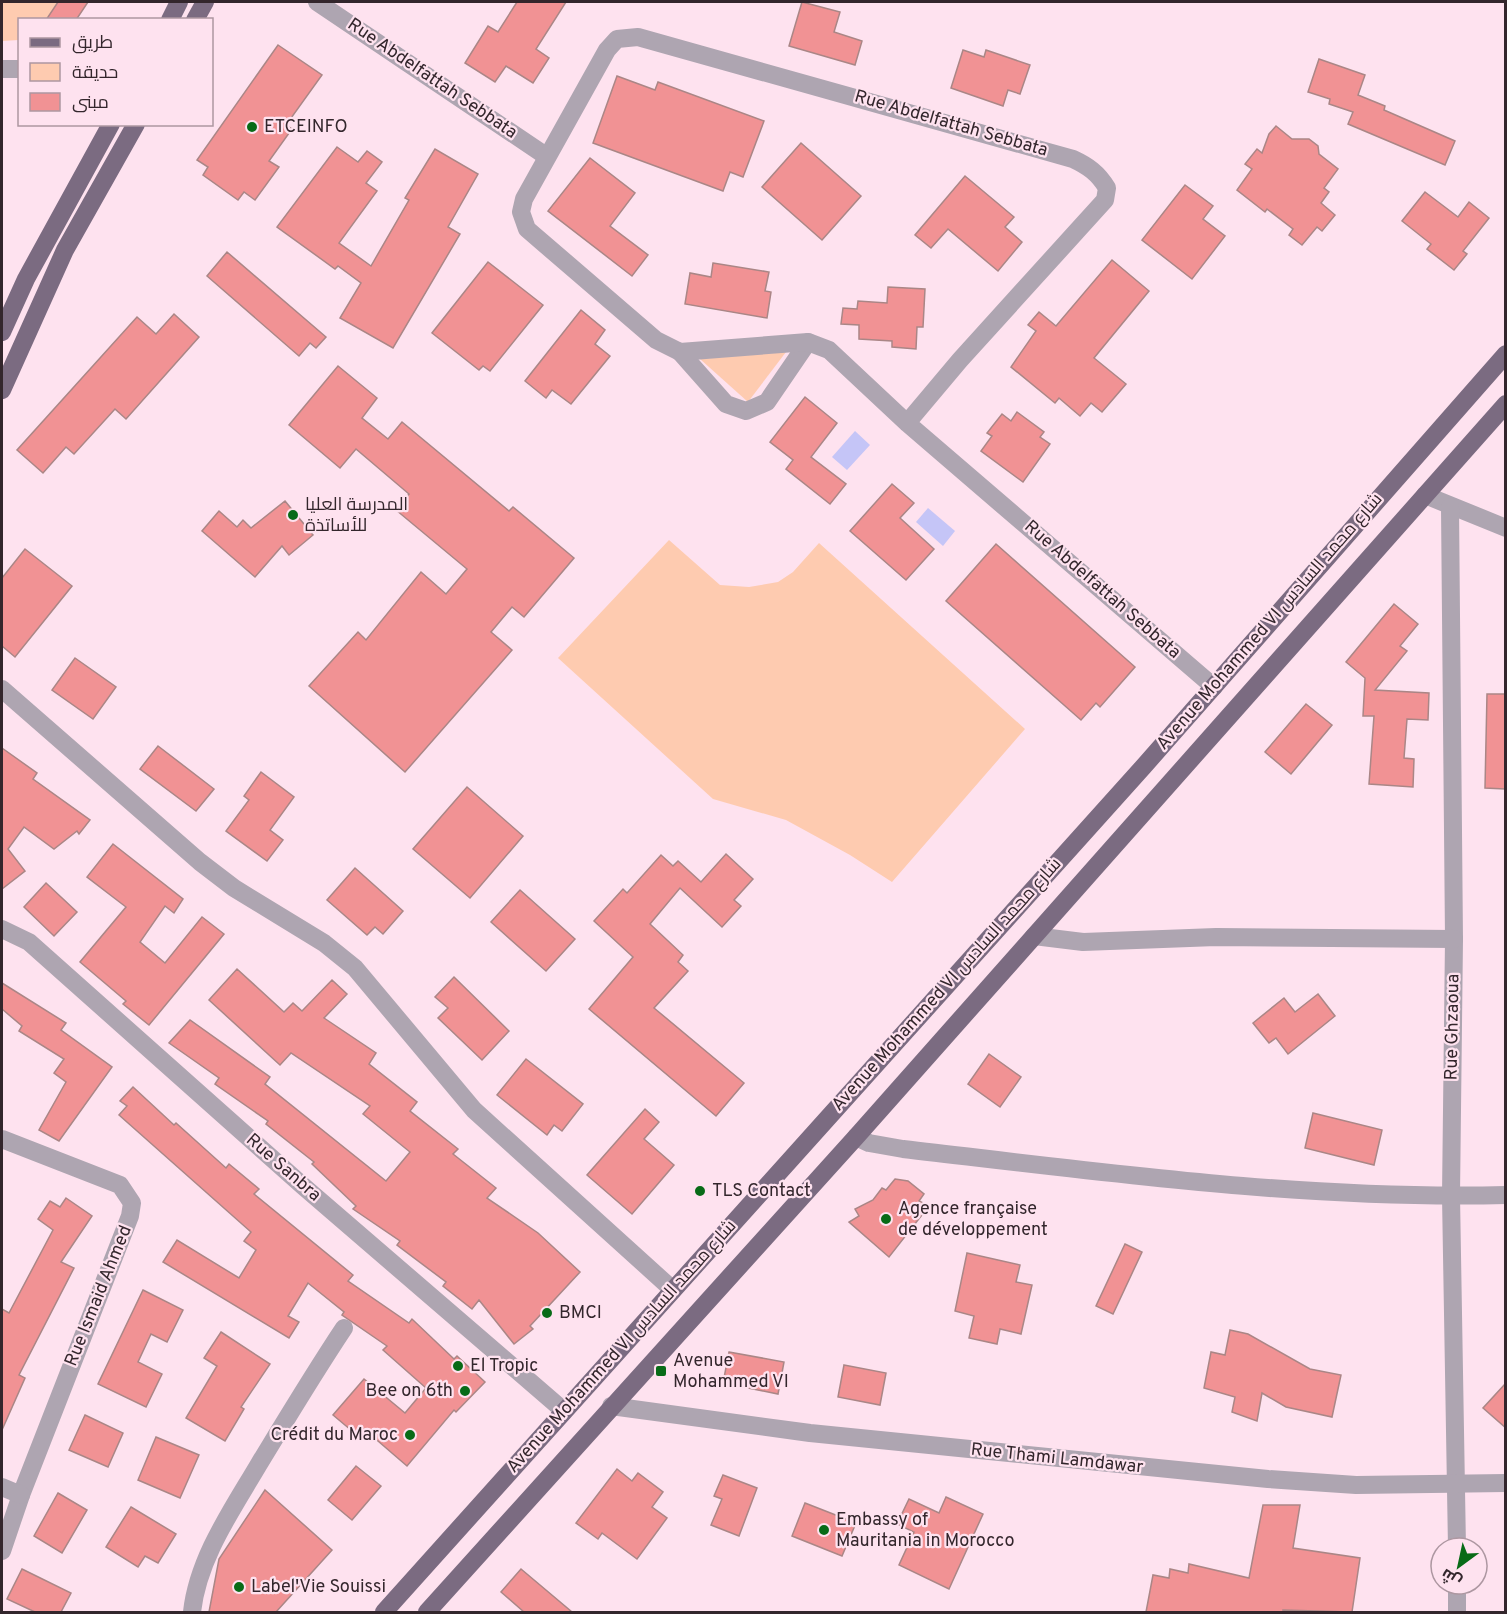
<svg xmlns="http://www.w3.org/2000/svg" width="1507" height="1614" font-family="Overpass,Cairo,sans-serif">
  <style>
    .green { fill: #fecbb0 }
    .water { fill: #c5c5f7 }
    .building { fill: #f19294; stroke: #aa8686; stroke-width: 1.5 }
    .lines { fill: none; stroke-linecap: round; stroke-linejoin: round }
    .minor { stroke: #aea5b1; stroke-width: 18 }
    .major { stroke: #7b6b81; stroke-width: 18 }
    .poi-dot { fill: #086b17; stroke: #fee2ef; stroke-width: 2 }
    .labels { text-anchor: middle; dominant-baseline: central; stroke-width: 4.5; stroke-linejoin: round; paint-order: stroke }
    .street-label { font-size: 18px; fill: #33262c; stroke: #fee2ef }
    .poi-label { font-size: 18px; fill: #33262c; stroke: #fee2ef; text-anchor: start }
  </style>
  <rect width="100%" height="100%" fill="#fee2ef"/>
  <g class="green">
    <polygon points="2,2 58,2 47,19 20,20 19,40 2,41"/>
    <polygon points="786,352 748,402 700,359"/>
    <polygon points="669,540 720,585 749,587 778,582 793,572 819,543 1025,729 892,882 850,855 786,820 713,799 558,658"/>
  </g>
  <g class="water">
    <polygon points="855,431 870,445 847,470 832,457"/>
    <polygon points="928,508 955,531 943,546 916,522"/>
  </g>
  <g class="building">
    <polygon points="58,2 88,2 76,20 46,20"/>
    <polygon points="517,2 566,2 536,49 549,58 533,83 506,66 495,82 465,63 488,26 498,32"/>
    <polygon points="802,2 840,12 834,32 862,41 855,65 789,46"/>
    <polygon points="278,45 322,75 286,125 292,129 269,161 279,167 255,200 244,192 238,200 203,175 208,167 197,160"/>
    <polygon points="963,50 984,57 986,50 1030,65 1020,94 1008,90 1003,106 951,88"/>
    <polygon points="1319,59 1365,75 1358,95 1385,106 1384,110 1455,141 1445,165 1348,124 1353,112 1329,104 1330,99 1308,92"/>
    <polygon points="617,76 655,90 658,82 764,121 743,177 730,172 723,191 593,143"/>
    <polygon points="1276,126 1292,139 1309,139 1318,146 1319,154 1338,169 1324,188 1329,192 1321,203 1335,215 1322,231 1317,227 1302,245 1289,235 1293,229 1267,209 1265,212 1237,190 1252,169 1245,164 1257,149 1262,153 1269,134"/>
    <polygon points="801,143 861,196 822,240 762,187"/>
    <polygon points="337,147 358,162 367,151 382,162 366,183 377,191 339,243 371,266 409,200 405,198 435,149 478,174 448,227 460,234 393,348 340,318 361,283 338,266 335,269 277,227"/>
    <polygon points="590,158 635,193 610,226 648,255 632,276 548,211"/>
    <polygon points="965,176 1014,217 1005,227 1022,242 998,271 948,229 931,248 915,235"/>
    <polygon points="1185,185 1213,206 1203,219 1225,236 1192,279 1142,240"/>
    <polygon points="1425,192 1458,217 1469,202 1489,218 1463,251 1467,254 1454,270 1427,249 1431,244 1402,221"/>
    <polygon points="227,252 326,337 316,348 310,343 299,356 207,276"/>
    <polygon points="1112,260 1149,291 1094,358 1126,384 1102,412 1091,403 1080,416 1059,398 1055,403 1011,367 1036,331 1028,325 1039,312 1056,326"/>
    <polygon points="488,262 543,305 490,371 483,366 479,370 432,333"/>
    <polygon points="713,263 769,272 765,291 771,292 767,318 685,304 690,273 711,277"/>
    <polygon points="888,287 925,289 923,327 917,327 916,349 892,347 892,341 859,339 859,325 841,324 843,308 857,309 858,301 887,303"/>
    <polygon points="581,310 605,330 595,344 610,356 571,404 552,390 546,398 525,381"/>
    <polygon points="174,314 199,337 126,419 115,409 74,454 66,447 43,473 17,450 137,317 156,334"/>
    <polygon points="338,366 377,398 362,418 388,439 402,422 509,511 513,507 574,558 524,617 512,607 491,632 512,650 405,772 309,686 358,632 366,640 421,572 446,594 467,569 396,510 409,494 356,449 340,468 289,425"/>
    <polygon points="805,397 837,423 811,457 846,484 830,504 786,469 793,460 770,442"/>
    <polygon points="1017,412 1044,432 1040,437 1050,444 1023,482 981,451 992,436 987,433 1002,414 1011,421"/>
    <polygon points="892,484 914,503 900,518 934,549 906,580 850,531"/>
    <polygon points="285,501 313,535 289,555 282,546 255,577 202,531 219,511 237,527 243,520 251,528"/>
    <polygon points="996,544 1135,667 1100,707 1096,703 1081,720 946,601"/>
    <polygon points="25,549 72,586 15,657 2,646 2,578"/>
    <polygon points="1394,604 1418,624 1400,646 1407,651 1375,690 1429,693 1428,720 1407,719 1404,758 1414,759 1413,787 1369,784 1374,716 1363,716 1365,678 1346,662"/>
    <polygon points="75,658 116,687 93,719 52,690"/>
    <polygon points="1487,694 1506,694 1505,789 1485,788"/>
    <polygon points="1306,704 1332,725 1291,774 1265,752"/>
    <polygon points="158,746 214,789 196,811 140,769"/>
    <polygon points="2,748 37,773 33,779 90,820 79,834 77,831 54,849 24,827 8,849 25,871 2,889"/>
    <polygon points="261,772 294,797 270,830 283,840 267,861 226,831 249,800 244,796"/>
    <polygon points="467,787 523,836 470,898 413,849"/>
    <polygon points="113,844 183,899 174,913 165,906 140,942 165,963 202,917 224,934 149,1025 123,1004 126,1001 80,962 126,907 87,877"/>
    <polygon points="726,854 753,879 734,900 741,906 722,927 680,888 650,924 683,955 678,962 688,971 654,1008 744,1083 716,1116 589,1009 633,957 594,921 623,889 627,893 661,855 673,866 678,861 701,882"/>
    <polygon points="355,868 403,911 383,934 375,927 367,935 327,900"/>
    <polygon points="46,883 77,912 54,936 24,907"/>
    <polygon points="520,890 575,939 546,971 491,922"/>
    <polygon points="237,969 284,1012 293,1003 302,1011 332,980 347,994 324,1018 376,1053 369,1064 417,1102 410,1111 458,1149 453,1154 496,1188 487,1198 538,1233 580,1272 530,1326 533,1329 514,1344 479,1300 472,1309 443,1286 446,1282 397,1245 400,1241 353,1209 356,1206 312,1164 314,1162 266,1124 268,1121 215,1084 219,1078 169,1043 190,1020 270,1077 265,1084 386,1181 410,1152 363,1114 370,1106 291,1053 280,1065 209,1000"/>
    <polygon points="454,977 509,1031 482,1060 438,1018 448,1008 435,997"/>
    <polygon points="2,983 66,1023 61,1030 112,1067 59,1141 39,1130 66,1082 54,1073 64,1059 19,1031 22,1026 2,1009"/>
    <polygon points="1318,994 1335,1016 1288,1054 1276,1038 1269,1043 1253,1023 1284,998 1295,1012"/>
    <polygon points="989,1054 1021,1077 1000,1107 968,1084"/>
    <polygon points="526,1059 583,1104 562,1131 554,1125 547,1135 497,1095"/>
    <polygon points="133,1087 174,1125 176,1123 226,1168 229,1164 259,1189 254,1194 353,1275 348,1281 409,1323 412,1319 454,1359 457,1356 485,1382 456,1412 454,1410 407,1466 364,1429 358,1436 333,1415 364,1379 405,1413 426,1388 383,1350 387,1346 342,1315 344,1312 308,1283 288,1316 299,1322 289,1338 163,1262 177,1240 239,1278 256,1250 244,1241 251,1232 119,1115 127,1106 120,1101"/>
    <polygon points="645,1109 659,1122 644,1139 674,1165 632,1214 587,1175"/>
    <polygon points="1313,1113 1382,1130 1374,1165 1305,1148"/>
    <polygon points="895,1179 908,1181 924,1194 919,1201 929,1206 889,1257 849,1222 859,1216 855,1209 873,1200 882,1188 886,1190"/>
    <polygon points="66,1198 92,1216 61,1262 74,1268 19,1375 25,1378 2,1430 2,1309 9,1313 53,1230 38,1219 50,1201 60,1207"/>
    <polygon points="1125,1244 1142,1252 1113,1314 1096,1306"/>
    <polygon points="967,1253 1020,1265 1016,1282 1032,1285 1021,1334 1000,1329 997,1344 969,1338 974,1316 955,1311"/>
    <polygon points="143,1290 183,1310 167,1342 151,1334 138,1362 162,1374 146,1407 98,1384"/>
    <polygon points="1230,1330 1248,1334 1310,1369 1341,1375 1332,1417 1286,1407 1262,1393 1257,1421 1232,1412 1235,1397 1204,1388 1211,1352 1225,1355"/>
    <polygon points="221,1332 270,1364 241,1407 244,1409 225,1441 186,1418 217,1366 204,1358"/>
    <polygon points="729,1352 784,1362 778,1394 723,1383"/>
    <polygon points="844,1365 886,1373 880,1405 838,1397"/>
    <polygon points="1506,1383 1506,1428 1483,1408"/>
    <polygon points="85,1415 123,1433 108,1467 69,1450"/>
    <polygon points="156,1437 199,1455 180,1498 138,1480"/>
    <polygon points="356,1466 381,1486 352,1520 328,1500"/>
    <polygon points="617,1469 632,1481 638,1473 663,1492 652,1507 667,1518 637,1559 602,1533 598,1539 576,1523"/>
    <polygon points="723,1475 757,1488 739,1536 711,1525 722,1499 714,1496"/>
    <polygon points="265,1490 332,1550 276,1612 209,1612 219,1559"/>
    <polygon points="58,1493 87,1510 62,1553 34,1536"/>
    <polygon points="946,1497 983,1514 949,1589 899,1565 914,1532 897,1524 909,1499 939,1513"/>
    <polygon points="805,1503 856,1523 842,1556 792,1536"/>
    <polygon points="1263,1505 1300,1505 1293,1548 1360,1558 1352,1612 1283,1610 1283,1612 1146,1612 1153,1575 1169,1578 1170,1569 1188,1573 1189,1564 1249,1578"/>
    <polygon points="131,1507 176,1534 158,1563 145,1556 138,1567 106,1547"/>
    <polygon points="22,1569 71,1593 61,1612 35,1612 7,1599"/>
    <polygon points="521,1569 572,1612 524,1612 501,1592"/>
  </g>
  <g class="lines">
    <g class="minor">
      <polyline points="317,2 546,156"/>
      <polyline points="2,69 20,69"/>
      <polyline points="680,352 726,404 746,411 767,402 808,342"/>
      <path d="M 907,423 L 960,360 L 1105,200 L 1107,188 C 1098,173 1088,166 1073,159 L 638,37 L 617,39 L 607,50 L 524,199 L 521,212 L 527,229 L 656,340 L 680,352 L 808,342 L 829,350 L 907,423 L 1214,687"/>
      <polyline points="1425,495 1506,528"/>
      <polyline points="1450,507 1454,939 1451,1196 1457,1548"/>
      <polyline points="2,689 200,862 234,888 324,943 355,968 474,1110 673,1290"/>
      <polyline points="2,929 29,942 303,1186 564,1411"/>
      <polyline points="1034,936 1083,942 1216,937 1454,939"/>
      <path d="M 856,1137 L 869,1143 L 903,1149 C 1103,1172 1304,1200 1506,1195"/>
      <polyline points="2,1139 120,1185 132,1203 130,1216 21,1495 2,1551"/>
      <polyline points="611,1406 810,1433 1268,1479 1356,1485 1506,1483"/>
      <polyline points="2,1487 21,1495"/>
      <polyline points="1457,1584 1457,1612"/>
      <path d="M 192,1612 C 198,1558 232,1510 259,1464 C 287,1418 314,1373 344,1328"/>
    </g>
    <g class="major">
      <polyline points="170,20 179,2"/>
      <polyline points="195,20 205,2"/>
      <polyline points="2,332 26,279 111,124"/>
      <polyline points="2,390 65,250 136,124"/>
      <polyline points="384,1612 1144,766 1506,354"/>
      <polyline points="427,1612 856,1137 1506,404"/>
    </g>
  </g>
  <g class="poi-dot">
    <circle cx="252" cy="127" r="6"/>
    <circle cx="293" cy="515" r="6"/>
    <circle cx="700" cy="1191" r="6"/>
    <circle cx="886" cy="1219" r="6"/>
    <circle cx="547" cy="1313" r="6"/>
    <circle cx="458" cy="1366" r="6"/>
    <rect x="655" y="1365" width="12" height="12" rx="3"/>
    <circle cx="465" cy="1391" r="6"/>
    <circle cx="410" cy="1435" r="6"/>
    <circle cx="824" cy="1530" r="6"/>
    <circle cx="239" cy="1587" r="6"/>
  </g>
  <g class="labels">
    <g class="street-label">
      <text transform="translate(432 79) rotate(34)">Rue Abdelfattah Sebbata</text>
      <text transform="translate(951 124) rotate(16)">Rue Abdelfattah Sebbata</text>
      <text transform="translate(1102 590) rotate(41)">Rue Abdelfattah Sebbata</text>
      <text transform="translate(1270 622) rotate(-49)">Avenue Mohammed VI شارع محمد السادس</text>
      <text transform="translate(947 985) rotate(-48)">Avenue Mohammed VI شارع محمد السادس</text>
      <text transform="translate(1453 1027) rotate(-89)">Rue Ghzaoua</text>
      <text transform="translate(283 1168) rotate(41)">Rue Sanbra</text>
      <text transform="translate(99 1296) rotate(-68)">Rue Ismaid Ahmed</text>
      <text transform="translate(622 1347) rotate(-48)">Avenue Mohammed VI شارع محمد السادس</text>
      <text transform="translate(1057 1459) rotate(6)">Rue Thami Lamdawar</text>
    </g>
    <g class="poi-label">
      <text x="264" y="127">ETCEINFO</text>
      <text x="305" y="505">المدرسة العليا<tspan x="305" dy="21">للأساتذة</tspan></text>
      <text x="712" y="1191">TLS Contact</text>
      <text x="898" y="1209">Agence française<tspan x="898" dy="21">de développement</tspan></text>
      <text x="559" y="1313">BMCI</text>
      <text x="673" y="1361">Avenue<tspan x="673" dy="21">Mohammed VI</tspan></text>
      <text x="470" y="1366">El Tropic</text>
      <text x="453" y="1391" text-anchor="end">Bee on 6th</text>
      <text x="398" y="1435" text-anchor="end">Crédit du Maroc</text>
      <text x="836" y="1520">Embassy of<tspan x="836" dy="21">Mauritania in Morocco</tspan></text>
      <text x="251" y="1587">Label'Vie Souissi</text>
    </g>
  </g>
  <rect width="1507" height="1614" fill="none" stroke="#33262c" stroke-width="6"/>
  <rect x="18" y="18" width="195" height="108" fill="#fee2ef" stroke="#ad97a1" stroke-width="1.5"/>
  <rect x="30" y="38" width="30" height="9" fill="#7b6b81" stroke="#ad97a1" stroke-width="1.5"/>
  <text x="72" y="48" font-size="18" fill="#33262c">طريق</text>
  <rect x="30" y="63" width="30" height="18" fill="#fecbb0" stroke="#ad97a1" stroke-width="1.5"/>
  <text x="72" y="78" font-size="18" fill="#33262c">حديقة</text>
  <rect x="30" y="93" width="30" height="18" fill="#f19294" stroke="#ad97a1" stroke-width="1.5"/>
  <text x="72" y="108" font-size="18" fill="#33262c">مبنى</text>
  <g transform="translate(1459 1566) rotate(213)"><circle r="28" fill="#fee2ef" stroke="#ad97a1" stroke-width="1.5"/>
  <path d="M0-4.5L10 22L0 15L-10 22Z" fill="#086b17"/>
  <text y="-9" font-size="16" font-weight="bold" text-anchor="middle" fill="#33262c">ش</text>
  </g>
</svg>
